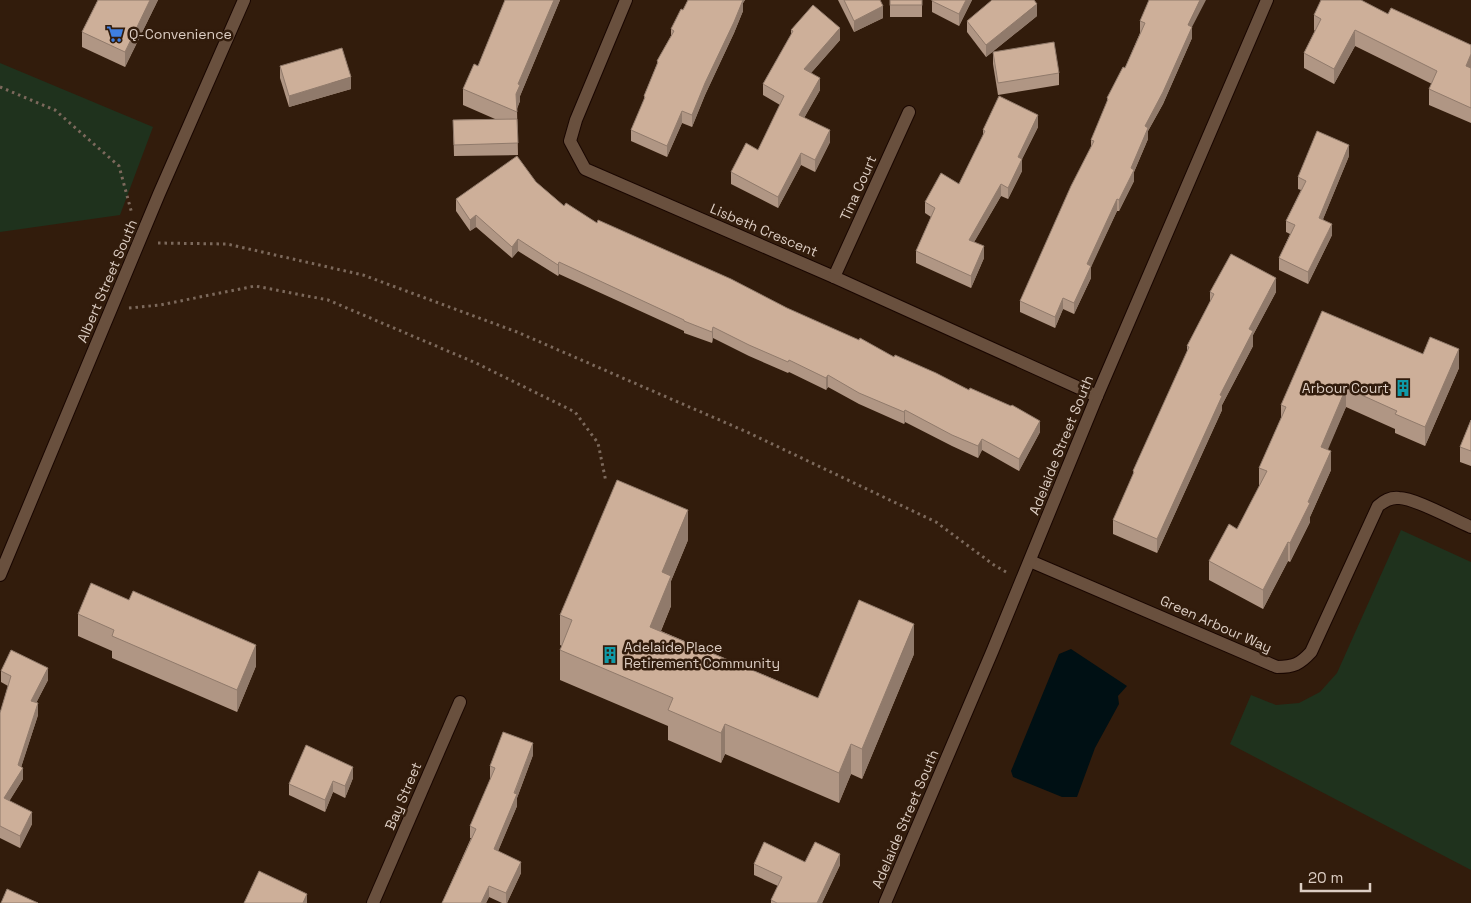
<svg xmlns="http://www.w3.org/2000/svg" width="1471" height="903" font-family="'Space Grotesk',sans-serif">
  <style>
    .green { fill: #1f321d }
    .water { fill: #001014 }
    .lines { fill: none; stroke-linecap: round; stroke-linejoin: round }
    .minor-casing { stroke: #190600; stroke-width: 14 }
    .path { stroke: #7c695c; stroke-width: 3; stroke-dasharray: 2.5 4; stroke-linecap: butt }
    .minor { stroke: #69503e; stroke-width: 12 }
    .wall { fill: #b09684 }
    .shaded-wall { fill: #907a6b }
    .building { fill: #cdaf99; stroke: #907a6b }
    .labels { text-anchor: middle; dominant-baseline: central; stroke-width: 5; stroke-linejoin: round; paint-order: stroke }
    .poi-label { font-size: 14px; fill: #ddcec4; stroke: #321c0c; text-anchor: start }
    .street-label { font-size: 14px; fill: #ddcec4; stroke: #321c0c }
  </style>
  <rect width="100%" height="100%" fill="#321c0c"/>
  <g class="green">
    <polygon points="0,63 153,127 120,215 0,232"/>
    <polygon points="1401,530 1471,562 1471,870 1230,744 1251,695 1276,705 1299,703 1320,692 1337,673"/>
  </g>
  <polygon class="water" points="1071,649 1127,686 1118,696 1119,704 1095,748 1077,797 1062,797 1013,777 1011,771 1059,654"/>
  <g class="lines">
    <g class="minor-casing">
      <g id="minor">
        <polyline points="626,0 576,120 570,141 585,169 834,277 1097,396"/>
        <polyline points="834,277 909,112"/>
        <path d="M 1030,561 L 1277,667 C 1294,667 1300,664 1311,652 L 1378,506 C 1384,501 1390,497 1399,498 C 1415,498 1454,520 1471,527"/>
        <polyline points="0,575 159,194 244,0"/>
        <polyline points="373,903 460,702"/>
        <polyline points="885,903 992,652 1097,396 1267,0"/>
      </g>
    </g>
    <g class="path">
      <polyline points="0,87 55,110 119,166 132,214"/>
      <polyline points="158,243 227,244 363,275 517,332 747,432 936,522 994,565 1006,572"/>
      <polyline points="129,308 160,305 255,286 328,300 476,363 575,412 598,443 606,482"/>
    </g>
    <use href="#minor" class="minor"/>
  </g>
  <g class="wall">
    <polygon points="98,0 158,0 125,67 82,47 82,32"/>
    <polygon points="505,0 560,0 520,96 520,101 517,109 518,155 454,156 453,120 495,119 463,105 463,89 478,66"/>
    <polygon points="688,0 745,0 743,3 743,11 734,33 705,95 692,127 682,123 667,157 631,141 631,130 644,100 644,96 657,64 657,61 671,36 671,29 683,10"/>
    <polygon points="838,0 880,0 883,18 854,32"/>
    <rect x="890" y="0" width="32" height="17"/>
    <polygon points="932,0 972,0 959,26 932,12"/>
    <polygon points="1388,14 1471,45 1471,123 1429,105 1429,89 1432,84 1355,46 1334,84 1304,68 1304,53 1315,31 1314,30 1314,15"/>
    <polygon points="1037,16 986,57 967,32 967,21"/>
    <polygon points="1140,21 1192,27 1192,38 1163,104 1148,131 1148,139 1134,172 1134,181 1119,211 1117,211 1091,266 1091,278 1074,314 1063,309 1055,328 1020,312 1020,301 1091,148 1091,140 1107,103 1107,98 1125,68 1140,33"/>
    <polygon points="791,30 840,40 811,73 820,90 804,118 830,142 815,172 801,165 778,208 731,184 731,172 758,150 780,105 763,95 763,84 791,35"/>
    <polygon points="993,52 1059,73 1059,85 998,95 993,64"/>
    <polygon points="280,66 351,89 289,107 280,78"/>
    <polygon points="1038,127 1022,159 1022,171 1008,199 1001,196 974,242 984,258 971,288 916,263 916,251 931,217 925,213 925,202 959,184 983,136 983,130"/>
    <polygon points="1349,156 1323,219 1332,235 1308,284 1279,270 1279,258 1290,234 1286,232 1286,221 1301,190 1298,189 1298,177"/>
    <polygon points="536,182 564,206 597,223 894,357 1040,432 1019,471 982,450 978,458 952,446 905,422 904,424 859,404 828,387 826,390 789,372 788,373 749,356 713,338 712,343 684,333 684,331 559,274 558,276 518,251 512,258 476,227 470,231 456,211 456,199"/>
    <polygon points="1210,292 1276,292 1253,335 1253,346 1222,405 1222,410 1157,553 1113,534 1113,520 1133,475 1133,471 1187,353 1187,346 1210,302"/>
    <polygon points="1423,354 1459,368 1425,446 1395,433 1395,429 1346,407 1327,450 1331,470 1310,517 1310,522 1290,562 1288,561 1263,609 1209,580 1209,561 1237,529 1259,487 1259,468 1281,418 1281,405"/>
    <polygon points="1471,420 1471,466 1460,462 1460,447"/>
    <polygon points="688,540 671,581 671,606 661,631 818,698 914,654 862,779 851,774 839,803 725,754 721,763 668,740 668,726 560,680 560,650 562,646 560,645 560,615"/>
    <polygon points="129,600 256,666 237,712 112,658 112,651 78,636 78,614"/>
    <polygon points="1,671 48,680 36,703 38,715 21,767 23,779 9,801 32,824 20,848 0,838 0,713 8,686 1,682"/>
    <polygon points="533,755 517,798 517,806 498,851 521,873 507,903 502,903 489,897 486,903 442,903 471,838 470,838 470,826 491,778 490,778 490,766"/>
    <polygon points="353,778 345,798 333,792 325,812 289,795 289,784"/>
    <polygon points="805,862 840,865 822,903 771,903 771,900 778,886 754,875 754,864"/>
  </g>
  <g class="shaded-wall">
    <polygon points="150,0 158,0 125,67 125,52"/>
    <polygon points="554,0 560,0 520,96 520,101 516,110 516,94 518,84"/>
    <polygon points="739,0 745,0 743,3 743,11 734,33 705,95 692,127 692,115"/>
    <polygon points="966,0 972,0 959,26 959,14"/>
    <polygon points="1200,0 1206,0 1192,27 1192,38 1163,104 1148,131 1148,139 1134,172 1134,181 1119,211 1119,200 1145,126 1188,25"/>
    <polygon points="1037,4 1037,16 986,57 986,45"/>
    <polygon points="883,6 883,18 854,32 854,21"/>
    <polygon points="840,28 840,40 804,81 804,69"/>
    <polygon points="1355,30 1355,46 1334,84 1334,69"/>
    <polygon points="1471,54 1471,69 1466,66"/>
    <polygon points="351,77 351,89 289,107 289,96"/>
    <polygon points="820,78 820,90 799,127 799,115"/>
    <polygon points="682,111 682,123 667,157 667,146"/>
    <polygon points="1038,115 1038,127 1022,159 1022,171 1008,199 1008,188 1018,157"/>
    <polygon points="830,130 830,142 815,172 815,160"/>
    <polygon points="1349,145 1349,156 1319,229 1319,218"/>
    <polygon points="801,153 801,165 778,208 778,197"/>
    <polygon points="1001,184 1001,196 969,251 969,240"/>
    <polygon points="1117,199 1117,211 1087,276 1087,264"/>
    <polygon points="476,215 476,227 470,231 470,220"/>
    <polygon points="1332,224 1332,235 1308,284 1308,272"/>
    <polygon points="518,239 518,251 512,258 512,247"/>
    <polygon points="984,246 984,258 971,288 971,276"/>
    <polygon points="559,262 559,274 558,276 558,265"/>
    <polygon points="1091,266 1091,278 1074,314 1074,303"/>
    <polygon points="1276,278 1276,292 1253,335 1253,346 1222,405 1222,410 1157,553 1157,539 1249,329"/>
    <polygon points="1063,298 1063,309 1055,328 1055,317"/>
    <polygon points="713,327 713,338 712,343 712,332"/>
    <polygon points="1459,349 1459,368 1425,446 1425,427"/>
    <polygon points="828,375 828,387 826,390 826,378"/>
    <polygon points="1346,388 1346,407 1321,466 1321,447"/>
    <polygon points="905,410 905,422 904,424 904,412"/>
    <polygon points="1040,421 1040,432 1019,471 1019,459"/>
    <polygon points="982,439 982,450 978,458 978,446"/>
    <polygon points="1331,451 1331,470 1310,517 1310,522 1290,562 1290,543"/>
    <polygon points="688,510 688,540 671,581 671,606 650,657 650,627 662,572"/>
    <polygon points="1288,542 1288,561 1263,609 1263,590"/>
    <polygon points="914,624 914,654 862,779 862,749"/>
    <polygon points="256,645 256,666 237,712 237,690"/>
    <polygon points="48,668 48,680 31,713 31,701"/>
    <polygon points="38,703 38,715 19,774 23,768 23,779 4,810 4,798 18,765"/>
    <polygon points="725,724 725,754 721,763 721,733"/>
    <polygon points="533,743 533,755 517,798 517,806 494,861 494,849"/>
    <polygon points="851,744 851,774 839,803 839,773"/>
    <polygon points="353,767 353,778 345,798 345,786"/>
    <polygon points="333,781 333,792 325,812 325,800"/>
    <polygon points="32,812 32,824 20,848 20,836"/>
    <polygon points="840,854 840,865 822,903 817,903"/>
    <polygon points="521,862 521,873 507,903 506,903 506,893"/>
    <polygon points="489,886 489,897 486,903 481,903"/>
    <polygon points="307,894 307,903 303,903"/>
  </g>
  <g class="building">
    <polygon points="98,0 150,0 125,52 82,32"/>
    <polygon points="505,0 554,0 518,84 520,85 516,94 517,112 463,89 474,64 478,66"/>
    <polygon points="688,0 743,0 734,22 705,83 692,115 682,111 667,146 631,130 645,97 644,96 658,62 657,61 674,31 671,29 681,9 683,10"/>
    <polygon points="844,0 880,0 883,6 854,21"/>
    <rect x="890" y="0" width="32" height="5"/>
    <polygon points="932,0 966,0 959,14 932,1"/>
    <polygon points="992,0 1034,0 1037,4 986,45 967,21"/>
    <polygon points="1149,0 1200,0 1188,25 1192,27 1163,92 1145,126 1148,128 1131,168 1134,170 1119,200 1117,199 1087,264 1091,266 1074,303 1063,298 1055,317 1020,301 1071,186 1094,141 1091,140 1108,99 1107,98 1123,67 1125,68 1145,23 1140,21"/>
    <polygon points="1321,0 1361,0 1388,14 1391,8 1471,45 1471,54 1466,66 1471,68 1471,108 1429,89 1437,71 1355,30 1334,69 1304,53 1321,19 1314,15"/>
    <polygon points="813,5 840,28 804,69 820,78 799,115 830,130 815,160 801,153 778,197 731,172 746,143 758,150 784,96 763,84 793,31 791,30"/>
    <polygon points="1054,42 1059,73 998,83 993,52"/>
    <polygon points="342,48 351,77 289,96 280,66"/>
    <polygon points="999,96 1038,115 1018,157 1022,159 1008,188 1001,184 969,240 984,246 971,276 916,251 935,208 925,202 941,173 959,184 985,131 983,130"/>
    <polygon points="517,119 518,143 454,145 453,120"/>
    <polygon points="1317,131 1349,145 1319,218 1332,224 1308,272 1279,258 1295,225 1286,221 1306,181 1298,177"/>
    <polygon points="517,156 536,182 564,206 566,203 597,223 598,220 634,236 731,279 787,308 859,340 860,338 894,357 895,355 936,373 969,390 970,388 1011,406 1012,405 1040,421 1019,459 982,439 978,446 952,435 905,410 904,412 859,393 828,375 826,378 789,360 788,362 749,345 713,327 712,332 684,321 684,320 559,262 558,265 518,239 512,247 476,215 470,220 456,199"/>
    <polygon points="1231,254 1276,278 1249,329 1253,331 1220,395 1222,396 1157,539 1113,520 1134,472 1133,471 1189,347 1187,346 1214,294 1210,292"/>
    <polygon points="1322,311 1423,354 1430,337 1459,349 1425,427 1395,414 1397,411 1346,388 1321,447 1331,451 1308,502 1310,503 1290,543 1288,542 1263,590 1209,561 1229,524 1237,529 1267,471 1259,468 1286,407 1281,405"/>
    <polygon points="1471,420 1471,451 1460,447"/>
    <polygon points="617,480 688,510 662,572 671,576 650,627 818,698 859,600 914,624 862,749 851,744 839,773 725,724 721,733 668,710 673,698 560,650 572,620 560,615"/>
    <polygon points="91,583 129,600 133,591 256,645 237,690 112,636 114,630 78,614"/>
    <polygon points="11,650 48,668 31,701 38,703 18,765 23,768 4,798 32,812 20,836 0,826 0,713 11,676 1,671"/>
    <polygon points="503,732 533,743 514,793 517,794 494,849 521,862 506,893 489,886 481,903 442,903 476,829 470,826 495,768 490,766"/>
    <polygon points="306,745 353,767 345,786 333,781 325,800 289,784"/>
    <polygon points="764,842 805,862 815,842 840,854 817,903 777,903 771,900 782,877 754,864"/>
    <polygon points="259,871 307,894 303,903 244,903"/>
    <polygon points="7,889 38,903 1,903"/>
  </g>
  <defs>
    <g id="supermarket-bare" transform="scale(1.35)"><path d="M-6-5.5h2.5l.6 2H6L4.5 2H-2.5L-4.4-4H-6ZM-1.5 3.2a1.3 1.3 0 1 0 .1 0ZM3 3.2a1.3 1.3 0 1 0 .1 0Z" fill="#3f7fe0" stroke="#321c0c" stroke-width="2.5" paint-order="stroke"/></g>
    <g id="building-bare" transform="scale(1.35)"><path d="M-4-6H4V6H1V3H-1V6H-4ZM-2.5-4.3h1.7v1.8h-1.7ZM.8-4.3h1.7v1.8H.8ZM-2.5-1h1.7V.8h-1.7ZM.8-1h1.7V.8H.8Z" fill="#0f9aa8" stroke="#321c0c" stroke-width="2.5" paint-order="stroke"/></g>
  </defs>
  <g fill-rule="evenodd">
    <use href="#supermarket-bare" x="115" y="34"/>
    <use href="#building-bare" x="1403" y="388"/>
    <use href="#building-bare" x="610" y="655"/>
  </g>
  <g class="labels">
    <g class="poi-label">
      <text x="129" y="34">Q-Convenience</text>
      <text x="1389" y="388" text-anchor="end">Arbour Court</text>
      <text x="624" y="647">Adelaide Place<tspan x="624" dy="16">Retirement Community</tspan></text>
    </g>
    <g class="street-label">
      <text transform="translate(858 188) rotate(-66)">Tina Court</text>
      <text transform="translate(764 230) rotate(23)">Lisbeth Crescent</text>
      <text transform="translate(107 281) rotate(-67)">Albert Street South</text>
      <text transform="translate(1061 445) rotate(-68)">Adelaide Street South</text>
      <text transform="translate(1216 624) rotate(24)">Green Arbour Way</text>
      <text transform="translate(403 796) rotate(-67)">Bay Street</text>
      <text transform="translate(905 819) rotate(-67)">Adelaide Street South</text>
    </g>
  </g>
  <path d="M1301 883v8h69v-8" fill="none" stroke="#ddcec4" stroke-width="2.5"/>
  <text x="1308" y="883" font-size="15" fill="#ddcec4" stroke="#321c0c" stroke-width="4" paint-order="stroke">20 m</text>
</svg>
